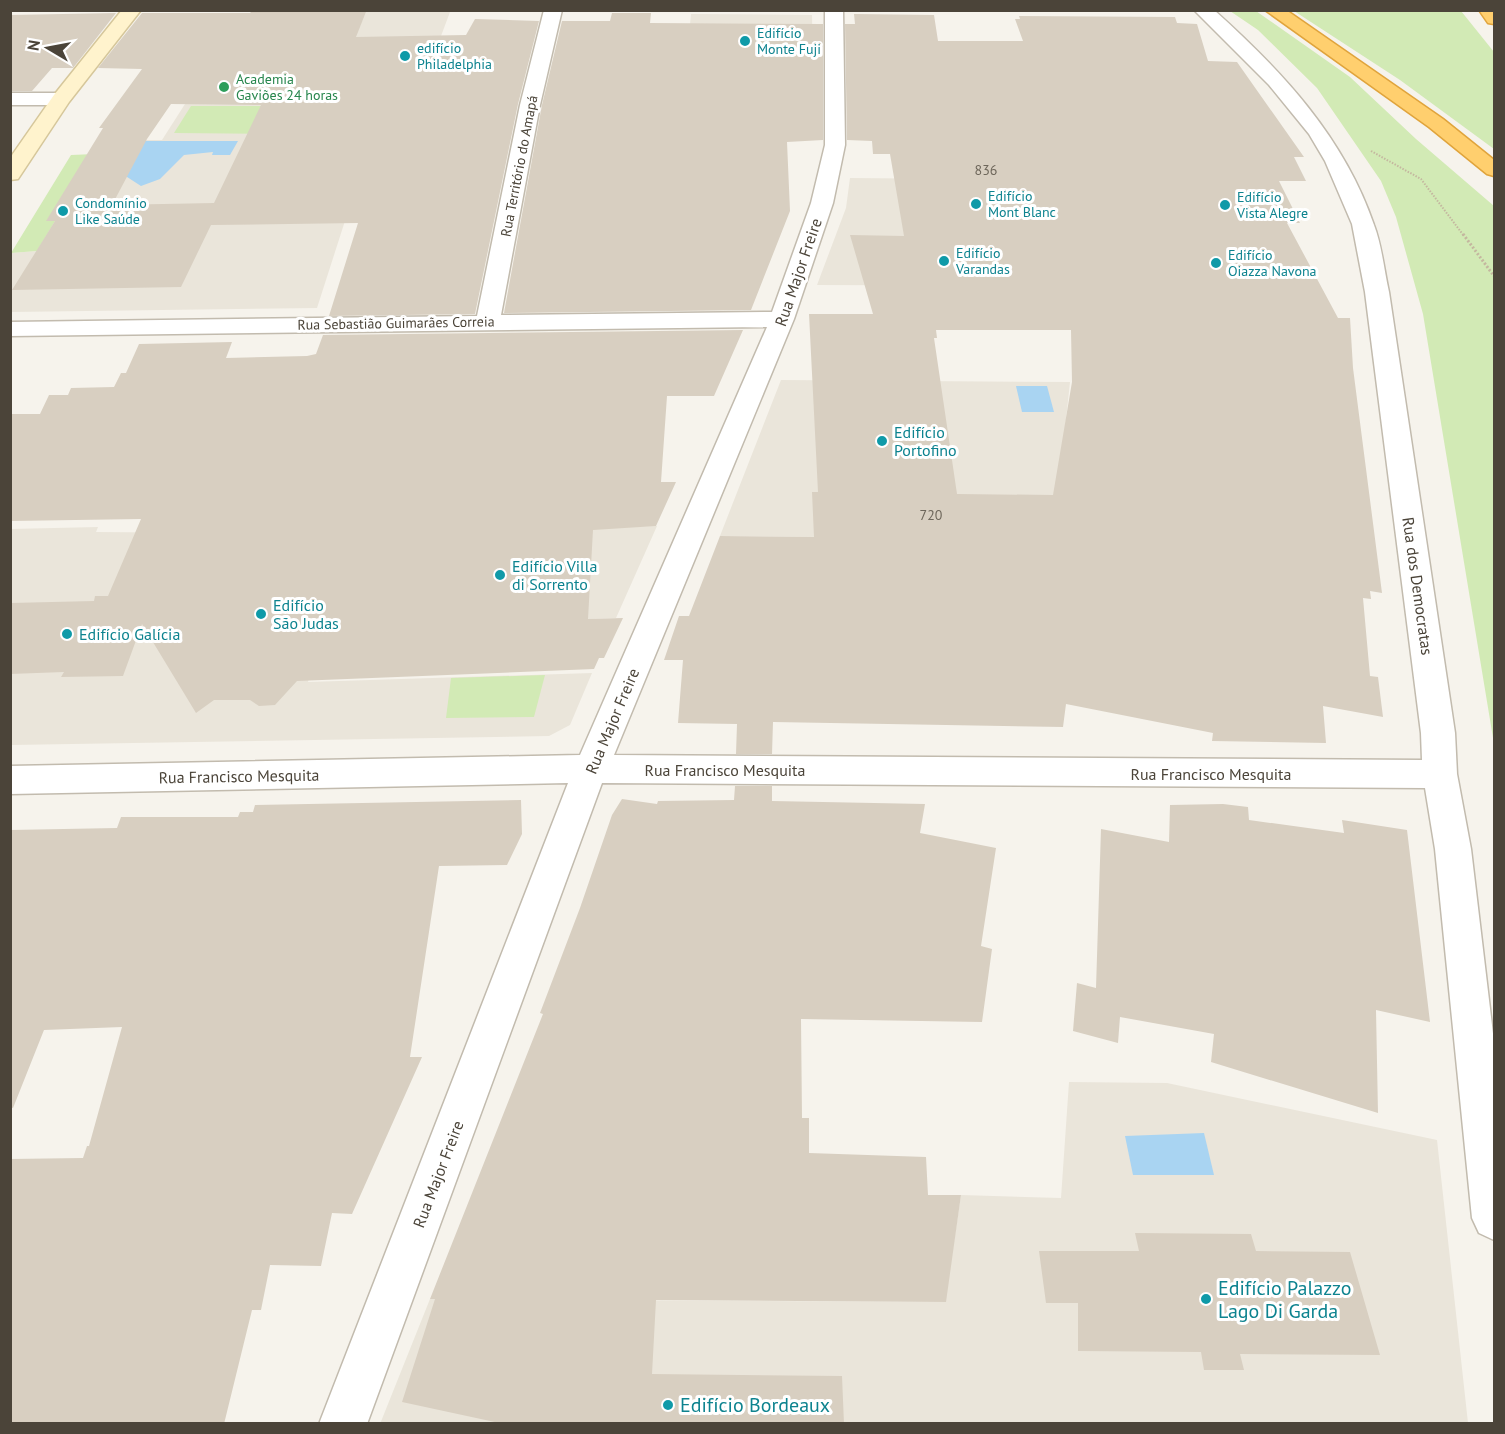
<svg xmlns="http://www.w3.org/2000/svg" width="1505" height="1434" font-family="'PT Sans',sans-serif">
  <style>
    .residential { fill: #eae5da }
    .green { fill: #d2eab5 }
    .water { fill: #a9d4f2 }
    .building { fill: #d8cfc1; fill-rule: evenodd }
    .lines { fill: none; stroke-linecap: round; stroke-linejoin: round }
    .street-casing { stroke: #c2bbae; stroke-width: 3 }
    .secondary-casing { stroke: #d6c79b; stroke-width: 3 }
    .highway-casing { stroke: #e0a43c; stroke-width: 3 }
    .path-far1 { stroke: #c4b79f; stroke-width: 2; stroke-dasharray: 1.5 1.5; stroke-linecap: butt }
    .path { stroke: #c4b79f; stroke-width: 3; stroke-dasharray: 2 2; stroke-linecap: butt }
    .street { fill: #fff; fill-rule: evenodd }
    .secondary { fill: #fff3cd; fill-rule: evenodd }
    .highway { fill: #ffcf6e; fill-rule: evenodd }
    .culture-dot { fill: #0f9aa8; stroke: #fff; stroke-width: 2 }
    .leisure-dot { fill: #2e9e5b; stroke: #fff; stroke-width: 2 }
    .labels { text-anchor: middle; dominant-baseline: central; stroke-width: 6; stroke-linejoin: round; paint-order: stroke }
    .far-culture-label { font-size: 14px; fill: #0d838f; stroke: #fff; text-anchor: start }
    .far-leisure-label { font-size: 14px; fill: #27864d; stroke: #fff; text-anchor: start }
    .far-street-label { font-size: 14px; fill: #4b4439; stroke: #fff }
    .number-label { font-size: 14px; fill: #6e675b }
    .street-label { font-size: 16px; fill: #4b4439; stroke: #fff }
    .culture-label { font-size: 16px; fill: #0d838f; stroke: #fff; text-anchor: start }
    .near-culture-label { font-size: 20px; fill: #0d838f; stroke: #fff; text-anchor: start }
  </style>
  <rect width="100%" height="100%" fill="#f6f3ec"/>
  <g class="residential">
    <polygon points="366,12 450,12 432,60 353,196 317,308 11,312 11,253 37,251 54,221 46,221 142,140 162,140 185,104 326,105"/>
    <polygon points="691,14 812,15 813,68 686,68"/>
    <polygon points="850,178 1092,180 1086,286 817,285 846,208"/>
    <polygon points="781,380 1070,382 1058,495 1052,495 1047,539 720,536"/>
    <polygon points="657,526 616,618 321,629 308,682 592,673 570,725 549,736 11,745 10,529 98,527 96,532 224,533"/>
    <polygon points="1069,1082 1167,1083 1437,1140 1468,1423 380,1424 430,1299 945,1302 961,1195 1061,1198"/>
  </g>
  <g class="green">
    <polygon points="1230,11 1256,11 1350,77 1416,139 1494,206 1494,744 1423,314 1396,217 1381,181 1317,88 1258,30"/>
    <polygon points="1294,11 1461,11 1494,52 1494,149 1400,80"/>
    <polygon points="191,106 288,106 273,134 174,133"/>
    <polygon points="95,154 47,220 55,221 37,251 11,253 71,155"/>
    <polygon points="545,675 534,717 446,718 451,678"/>
  </g>
  <g class="water">
    <polygon points="145,141 238,141 230,155 212,155 213,152 184,155 160,179 141,186 124,175"/>
    <polygon points="1016,386 1047,386 1054,412 1022,412"/>
    <polygon points="1204,1133 1214,1175 1133,1175 1125,1136"/>
  </g>
  <g class="building">
    <path d="M 252,11 L 366,12 L 356,37 L 466,35 L 475,19 L 539,21 L 518,104 L 475,314 L 329,316 L 358,223 L 211,225 L 181,287 L 12,290 L 55,221 L 46,221 L 103,128 L 99,128 L 142,69 L 98,68 L 142,13 L 250,13 ZM 171,104 L 261,105 L 214,203 L 112,205 L 147,139 Z"/>
    <polygon points="116,13 73,68 52,68 32,91 10,91 10,15"/>
    <polygon points="612,13 651,13 650,23 823,24 823,140 787,142 790,211 751,310 504,313 542,105 562,21 610,21"/>
    <path d="M 854,14 L 934,15 L 938,41 L 1023,41 L 1015,19 L 1020,19 L 1019,16 L 1175,17 L 1177,23 L 1197,24 L 1208,61 L 1237,62 L 1304,157 L 1294,157 L 1306,181 L 1279,181 L 1300,223 L 1287,223 L 1338,318 L 1350,318 L 1353,368 L 1382,593 L 1370,591 L 1371,599 L 1363,598 L 1370,676 L 1378,677 L 1383,717 L 1323,706 L 1326,743 L 1212,741 L 1213,733 L 1066,704 L 1063,727 L 773,722 L 772,754 L 736,754 L 737,724 L 678,723 L 683,660 L 664,660 L 679,616 L 689,616 L 720,536 L 814,537 L 812,492 L 818,492 L 809,314 L 873,314 L 850,235 L 904,236 L 890,154 L 873,154 L 872,141 L 847,140 L 845,24 L 855,24 ZM 936,330 L 1071,330 L 1072,382 L 1053,495 L 957,494 L 934,338 L 937,338 Z"/>
    <polygon points="743,330 714,396 667,396 661,482 676,482 656,526 593,530 588,619 623,618 604,658 599,658 594,669 297,681 275,705 259,706 250,700 214,700 196,713 142,624 123,676 61,677 64,672 10,674 10,603 94,601 95,596 108,596 141,519 10,521 10,414 40,414 49,395 68,395 71,388 114,387 121,373 126,373 139,344 232,342 226,358 307,356 316,354 323,335"/>
    <polygon points="735,786 772,786 772,801 925,804 920,833 996,848 981,946 992,949 982,1022 801,1019 802,1118 809,1118 809,1153 926,1157 928,1195 961,1195 946,1302 656,1300 652,1374 842,1376 844,1424 504,1424 402,1402 435,1299 430,1299 543,1014 540,1013 580,908 612,815 622,799 657,804 658,801 734,800"/>
    <polygon points="521,800 522,834 507,865 439,866 410,1057 422,1057 352,1214 332,1213 321,1266 270,1265 261,1310 252,1310 224,1424 10,1424 10,1159 83,1158 87,1146 89,1146 122,1027 44,1030 13,1108 10,1107 10,830 117,828 121,817 238,817 240,812 253,812 255,805"/>
    <polygon points="1223,804 1248,807 1249,820 1344,833 1342,820 1407,830 1430,1022 1376,1010 1378,1113 1211,1062 1214,1034 1120,1017 1118,1043 1073,1031 1077,983 1096,988 1101,829 1169,842 1170,805"/>
    <polygon points="1135,1233 1251,1234 1256,1251 1350,1252 1380,1355 1240,1354 1244,1370 1204,1370 1201,1352 1078,1351 1078,1303 1046,1303 1039,1251 1139,1251"/>
  </g>
  <g class="lines">
    <g class="street-casing">
      <g id="street">
        <path d="M 544,10 L 562,10 L 540,105 L 501,315 L 772,312 L 811,203 L 825,145 L 825,10 L 843,10 L 845,145 L 833,203 L 794,319 L 614,755 L 1422,760 L 1421,733 L 1365,292 L 1352,224 L 1325,161 L 1309,134 L 1269,85 L 1194,10 L 1214,10 C 1282,71 1344,137 1374,225 C 1382,246 1384,270 1389,292 L 1455,733 L 1457,774 L 1471,849 L 1494,1042 L 1494,1240 L 1479,1233 L 1472,1218 L 1435,849 L 1425,788 L 602,783 L 367,1424 L 319,1424 L 568,783 L 10,794 L 10,766 L 580,755 L 767,327 L 10,336 L 10,322 L 477,316 L 520,105 Z"/>
        <polygon points="10,93 61,93 71,99 61,105 10,105"/>
      </g>
    </g>
    <g class="secondary-casing">
      <polygon id="secondary" points="122,10 141,10 69,102 18,179 10,180 10,158 54,95"/>
    </g>
    <g class="highway-casing">
      <g id="highway">
        <polygon points="1265,10 1286,10 1443,119 1494,160 1494,176 1487,174 1429,127"/>
        <polygon points="1479,10 1494,10 1494,24 1488,23"/>
      </g>
    </g>
    <polyline class="path-far1" points="1371,151 1421,179 1464,236"/>
    <polyline class="path" points="1463,234 1494,276"/>
    <use href="#street" class="street"/>
    <use href="#secondary" class="secondary"/>
    <use href="#highway" class="highway"/>
  </g>
  <g class="culture-dot">
    <circle cx="745" cy="41" r="6"/>
    <circle cx="405" cy="56" r="6"/>
    <circle cx="976" cy="204" r="6"/>
    <circle cx="1225" cy="205" r="6"/>
    <circle cx="63" cy="211" r="6"/>
    <circle cx="944" cy="261" r="6"/>
    <circle cx="1216" cy="263" r="6"/>
    <circle cx="882" cy="441" r="6"/>
    <circle cx="500" cy="575" r="6"/>
    <circle cx="261" cy="614" r="6"/>
    <circle cx="67" cy="634" r="6"/>
    <circle cx="1206" cy="1299" r="6"/>
    <circle cx="668" cy="1405" r="6"/>
  </g>
  <circle class="leisure-dot" cx="224" cy="87" r="6"/>
  <g class="labels">
    <g class="far-culture-label">
      <text x="757" y="33">Edifício<tspan x="757" dy="16">Monte Fuji</tspan></text>
      <text x="417" y="48">edifício<tspan x="417" dy="16">Philadelphia</tspan></text>
      <text x="988" y="196">Edifício<tspan x="988" dy="16">Mont Blanc</tspan></text>
      <text x="1237" y="197">Edifício<tspan x="1237" dy="16">Vista Alegre</tspan></text>
      <text x="75" y="203">Condomínio<tspan x="75" dy="16">Like Saúde</tspan></text>
      <text x="956" y="253">Edifício<tspan x="956" dy="16">Varandas</tspan></text>
      <text x="1228" y="255">Edifício<tspan x="1228" dy="16">Oiazza Navona</tspan></text>
    </g>
    <g class="far-leisure-label">
      <text x="236" y="79">Academia<tspan x="236" dy="16">Gaviões 24 horas</tspan></text>
    </g>
    <g class="far-street-label">
      <text transform="translate(519 166) rotate(-79)">Rua Território do Amapá</text>
      <text transform="translate(396 323) rotate(-1)">Rua Sebastião Guimarães Correia</text>
    </g>
    <g class="number-label">
      <text x="986" y="170">836</text>
      <text x="931" y="515">720</text>
    </g>
    <g class="street-label">
      <text transform="translate(798 272) rotate(-71)">Rua Major Freire</text>
      <text transform="translate(1418 586) rotate(82)">Rua dos Democratas</text>
      <text transform="translate(612 721) rotate(-67)">Rua Major Freire</text>
      <text x="725" y="770">Rua Francisco Mesquita</text>
      <text x="1211" y="774">Rua Francisco Mesquita</text>
      <text transform="translate(239 776) rotate(-1)">Rua Francisco Mesquita</text>
      <text transform="translate(438 1174) rotate(-69)">Rua Major Freire</text>
    </g>
    <g class="culture-label">
      <text x="894" y="432">Edifício<tspan x="894" dy="18">Portofino</tspan></text>
      <text x="512" y="566">Edifício Villa<tspan x="512" dy="18">di Sorrento</tspan></text>
      <text x="273" y="605">Edifício<tspan x="273" dy="18">São Judas</tspan></text>
      <text x="79" y="634">Edifício Galícia</text>
    </g>
    <g class="near-culture-label">
      <text x="1218" y="1288">Edifício Palazzo<tspan x="1218" dy="23">Lago Di Garda</tspan></text>
      <text x="680" y="1405">Edifício Bordeaux</text>
    </g>
  </g>
  <rect width="1505" height="1434" fill="none" stroke="#4b4439" stroke-width="24"/>
  <g transform="translate(48 48) rotate(280)" stroke="#ffffff" stroke-width="4.5" paint-order="stroke">
  <path d="M0-4.5L10 22L0 15L-10 22Z" fill="#4b4439"/>
  <text y="-9" font-size="16" font-weight="bold" text-anchor="middle" fill="#4b4439">N</text>
  </g>
</svg>
